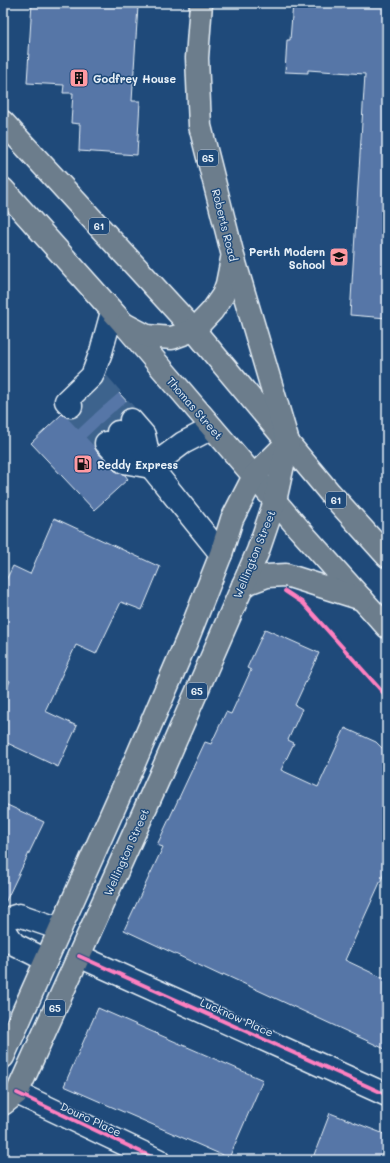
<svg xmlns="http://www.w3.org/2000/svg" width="390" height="1163" font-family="Mali,sans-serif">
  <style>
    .building { fill: #5776a7; stroke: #e8f1f8 }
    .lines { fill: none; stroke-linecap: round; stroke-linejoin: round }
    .minor-tunnel { stroke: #3d638d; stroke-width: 22; stroke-dasharray: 22 11; stroke-linecap: butt }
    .minor-casing { stroke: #e8f1f8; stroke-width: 25 }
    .major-casing { stroke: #e8f1f8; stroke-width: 25 }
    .minor { stroke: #1f4a7a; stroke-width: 22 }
    .major { stroke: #6c7d8c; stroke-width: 22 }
    .cycleway-casing { stroke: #1f4a7a; stroke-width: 6 }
    .cycleway { stroke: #ff80c0; stroke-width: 4 }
    .labels { text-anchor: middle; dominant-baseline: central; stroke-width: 3; stroke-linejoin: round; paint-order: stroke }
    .shield { fill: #1f4a7a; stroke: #acbfd2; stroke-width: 1 }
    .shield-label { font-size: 10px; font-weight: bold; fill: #e8f1f8 }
    .poi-label { font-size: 11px; font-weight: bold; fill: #e8f1f8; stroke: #1f4a7a; text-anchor: start }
    .street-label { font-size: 11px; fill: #e8f1f8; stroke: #1f4a7a }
  </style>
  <rect width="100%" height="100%" fill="#1f4a7a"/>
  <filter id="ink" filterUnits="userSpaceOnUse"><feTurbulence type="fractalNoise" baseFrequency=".025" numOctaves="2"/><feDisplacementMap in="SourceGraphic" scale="8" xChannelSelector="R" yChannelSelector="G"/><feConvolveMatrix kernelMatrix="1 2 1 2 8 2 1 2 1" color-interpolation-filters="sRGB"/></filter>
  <g filter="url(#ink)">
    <g class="building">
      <polygon points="32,3 88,3 138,6 132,101 140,101 137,155 79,151 80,124 71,123 73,93 63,93 64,85 27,83"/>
      <polygon points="293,3 387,3 387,318 350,315 365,74 308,70 308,73 285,72 287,40 290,40"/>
      <polygon points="105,378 133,408 128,408 123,410 119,416 119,420 115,420 110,423 106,431 103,431 97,434 94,439 94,446 97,452 115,471 125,475 128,479 94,510 31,443 62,414 68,418 74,418 80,415 83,409 83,402 101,385"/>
      <polygon points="54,518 160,567 142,610 121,602 96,654 76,645 45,711 77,726 58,767 3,741 3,697 10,681 3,678 3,586 13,566 30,574"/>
      <polygon points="265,629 319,653 295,705 302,709 288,740 294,743 281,770 318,787 345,728 376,742 387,753 387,867 345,960 387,980 387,1050 223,974 222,976 124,930 163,847 157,845 205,742 211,744 226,712 231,714 251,670 247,668"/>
      <polygon points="3,803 44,822 3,907"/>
      <polygon points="98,1008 263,1080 229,1158 64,1086"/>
      <polygon points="330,1113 387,1135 387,1160 312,1160"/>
    </g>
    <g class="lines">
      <g class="minor-tunnel">
        <polyline points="98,382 131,420"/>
        <polyline points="84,394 118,432"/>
        <polyline points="71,406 106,443"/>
      </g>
      <g class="minor-casing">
        <g id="minor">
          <polyline points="71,406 66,401 92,376 101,352 112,312"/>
          <polyline points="131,420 144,435 151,467"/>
          <polyline points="118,432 151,467 221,554"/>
          <polyline points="106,443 124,462 151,467 183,443 212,428"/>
          <polyline points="3,920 19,915 60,929"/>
          <polyline points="3,927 14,944 46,960"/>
          <polyline points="79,956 387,1095"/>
          <polyline points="17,1093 158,1160"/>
        </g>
      </g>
      <g class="major-casing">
        <g id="major">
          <polyline points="3,122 194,330 330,493 387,556"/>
          <polyline points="3,189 123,323 299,529 387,627"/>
          <polyline points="126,325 147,336 172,338 194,330 212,311 223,295 227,284 232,259"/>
          <polyline points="243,585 267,576 286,575 362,599"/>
          <polyline points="3,1057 135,761 187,640 221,554 232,519 254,476 288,442"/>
          <polyline points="3,1104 17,1093 159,778 258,551 275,501 288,442 233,256 200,126 197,58 201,3"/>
        </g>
      </g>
      <use href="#minor" class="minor"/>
      <use href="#major" class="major"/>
      <g class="cycleway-casing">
        <g id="cycleway">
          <polyline points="285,591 303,603 387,697"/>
          <polyline points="79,956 387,1095"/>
          <polyline points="17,1093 158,1160"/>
        </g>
      </g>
      <use href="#cycleway" class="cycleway"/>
    </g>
  </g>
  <defs>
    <g id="building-square" transform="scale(1)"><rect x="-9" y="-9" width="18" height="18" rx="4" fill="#ff9aa2" stroke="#1f4a7a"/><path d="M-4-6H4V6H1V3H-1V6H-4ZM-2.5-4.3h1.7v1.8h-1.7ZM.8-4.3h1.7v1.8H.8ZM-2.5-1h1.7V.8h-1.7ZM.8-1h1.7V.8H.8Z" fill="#111"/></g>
    <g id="school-square" transform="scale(1)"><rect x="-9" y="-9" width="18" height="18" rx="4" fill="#ff9aa2" stroke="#1f4a7a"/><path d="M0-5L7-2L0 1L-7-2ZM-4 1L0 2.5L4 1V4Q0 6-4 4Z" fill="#111"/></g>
    <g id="fuel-square" transform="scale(1)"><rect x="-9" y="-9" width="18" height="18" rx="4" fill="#ff9aa2" stroke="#1f4a7a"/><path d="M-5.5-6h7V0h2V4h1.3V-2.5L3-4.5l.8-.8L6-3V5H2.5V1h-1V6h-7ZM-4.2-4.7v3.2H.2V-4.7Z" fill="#111"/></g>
  </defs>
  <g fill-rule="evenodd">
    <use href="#building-square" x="79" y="78"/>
    <use href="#school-square" x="339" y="257"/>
    <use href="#fuel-square" x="83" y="464"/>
  </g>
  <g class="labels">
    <g class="shield">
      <rect x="198" y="150" width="20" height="16" rx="3"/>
      <rect x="89" y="218" width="20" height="16" rx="3"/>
      <rect x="326" y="492" width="20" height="16" rx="3"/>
      <rect x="187" y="683" width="20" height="16" rx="3"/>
      <rect x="45" y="1000" width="20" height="16" rx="3"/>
    </g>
    <g class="shield-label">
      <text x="208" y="158">65</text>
      <text x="99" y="226">61</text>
      <text x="336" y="500">61</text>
      <text x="197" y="691">65</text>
      <text x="55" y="1008">65</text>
    </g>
    <g class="poi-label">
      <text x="93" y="78">Godfrey House</text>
      <text x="325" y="251" text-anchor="end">Perth Modern<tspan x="325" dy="13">School</tspan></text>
      <text x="97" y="464">Reddy Express</text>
    </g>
    <g class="street-label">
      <text transform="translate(225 225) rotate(76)">Roberts Road</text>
      <text transform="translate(195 408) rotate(49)">Thomas Street</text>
      <text transform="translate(254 554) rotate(-68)">Wellington Street</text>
      <text transform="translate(126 852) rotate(-66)">Wellington Street</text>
      <text transform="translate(237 1017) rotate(24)">Lucknow Place</text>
      <text transform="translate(91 1119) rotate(25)">Douro Place</text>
    </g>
  </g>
  <rect width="390" height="1163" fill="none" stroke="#1f4a7a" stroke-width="16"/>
  <rect x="8" y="8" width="374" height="1147" fill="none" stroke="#e8f1f8" stroke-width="1.5" filter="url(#ink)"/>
</svg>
